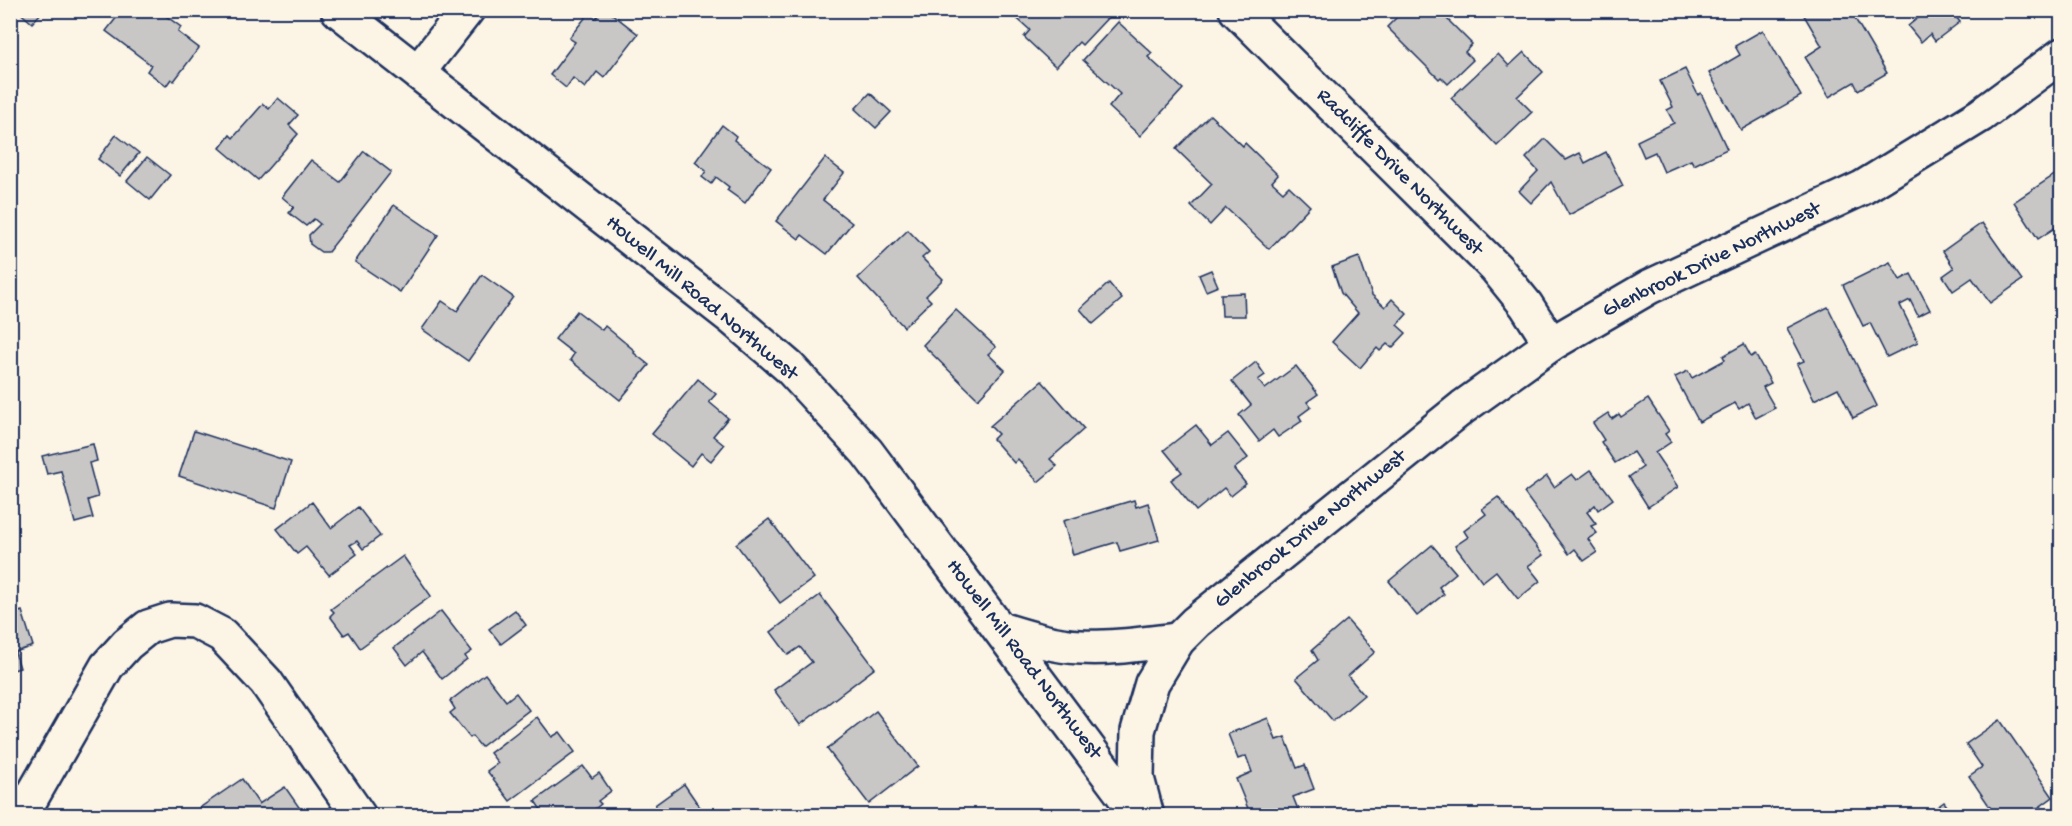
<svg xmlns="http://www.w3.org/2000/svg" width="2072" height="826" font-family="'Gochi Hand',sans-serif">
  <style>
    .building { fill: #c8c7c6; stroke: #1b2f5e; stroke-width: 1.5 }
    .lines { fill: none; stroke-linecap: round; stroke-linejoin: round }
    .minor-casing { stroke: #1b2f5e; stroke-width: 38 }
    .secondary-casing { stroke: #1b2f5e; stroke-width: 38 }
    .minor { stroke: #fcf5e5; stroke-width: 33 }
    .secondary { stroke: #fcf5e5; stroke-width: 33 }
    .labels { text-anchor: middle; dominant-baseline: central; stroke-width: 6; stroke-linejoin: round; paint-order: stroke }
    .street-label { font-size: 21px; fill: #1b2f5e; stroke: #fcf5e5 }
  </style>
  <rect width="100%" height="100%" fill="#fcf5e5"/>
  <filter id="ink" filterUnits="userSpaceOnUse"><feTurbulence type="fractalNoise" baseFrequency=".0167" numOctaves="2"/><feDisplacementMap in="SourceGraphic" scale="12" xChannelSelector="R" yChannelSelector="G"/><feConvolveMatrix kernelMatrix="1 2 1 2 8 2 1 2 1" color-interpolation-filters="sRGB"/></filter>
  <g filter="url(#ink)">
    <g class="building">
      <polygon points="17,10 44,10 32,23"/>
      <polygon points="109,10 167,10 169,12 166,16 181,27 178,32 199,48 174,81 171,79 166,86 147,71 151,65 106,31 117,17"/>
      <polygon points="602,10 607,10 638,34 604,78 597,72 585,88 573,78 566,88 550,75 575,42 569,38 589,13 596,18"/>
      <polygon points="1013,10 1113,10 1114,11 1082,45 1079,42 1056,67 1024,37 1030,30 1011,13"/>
      <polygon points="1404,10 1451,10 1445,17 1472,44 1465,52 1473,60 1448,84 1441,77 1439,79 1387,27"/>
      <polygon points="1805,10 1850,10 1887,73 1858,90 1854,82 1829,97 1805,57 1822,46 1802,12"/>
      <polygon points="1924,10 1961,10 1955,16 1960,22 1935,41 1930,34 1921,42 1908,26 1925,12"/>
      <polygon points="1118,22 1152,53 1148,57 1183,89 1140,136 1109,107 1120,94 1083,60"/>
      <polygon points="1763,30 1801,96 1741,130 1709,73 1740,55 1735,46"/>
      <polygon points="1524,52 1543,72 1517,97 1532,112 1497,146 1451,98 1498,54 1509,66"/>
      <polygon points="1685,69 1698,95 1701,93 1727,149 1694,165 1691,160 1664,172 1655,152 1644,157 1637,141 1674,123 1667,110 1673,107 1660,81"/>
      <polygon points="870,93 891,112 876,128 855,109"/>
      <polygon points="278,98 298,115 289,125 298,134 258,180 220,148 230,135 233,138 263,104 269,109"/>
      <polygon points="1210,115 1243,146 1245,143 1278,175 1272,182 1283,192 1289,186 1310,206 1269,249 1226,208 1210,225 1191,206 1212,184 1176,149"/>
      <polygon points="722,125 736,136 734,140 771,168 745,203 727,190 729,187 716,177 711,184 702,177 706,171 695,162"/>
      <polygon points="116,135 139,153 120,176 98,159"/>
      <polygon points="1545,139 1566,160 1580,153 1585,163 1606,152 1623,186 1569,215 1551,182 1531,203 1519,191 1538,171 1526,158"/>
      <polygon points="364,151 391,172 328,252 321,252 310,244 309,235 320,224 314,219 306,226 289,213 294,207 282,197 311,160 340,182"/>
      <polygon points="147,157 170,175 150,200 127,181"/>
      <polygon points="825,158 844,173 823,200 852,223 827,254 802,235 799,239 776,221"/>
      <polygon points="2062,170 2062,223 2038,239 2014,202"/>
      <polygon points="394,205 438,235 400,292 355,262"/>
      <polygon points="1982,223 2022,280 1990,303 1972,278 1953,291 1943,276 1954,268 1943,251"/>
      <polygon points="908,230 929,252 922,258 943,279 926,296 931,301 904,327 858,278"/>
      <polygon points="1359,257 1372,295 1385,307 1392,299 1407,314 1397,325 1406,333 1392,348 1387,344 1380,351 1377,348 1360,368 1332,342 1358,313 1341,293 1332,267"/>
      <polygon points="1890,262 1900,280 1911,274 1930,310 1918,316 1910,300 1900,305 1918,342 1887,357 1870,323 1863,326 1843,285"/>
      <polygon points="1211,270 1218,286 1206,291 1199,275"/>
      <polygon points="482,275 513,297 468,361 422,329 442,301 457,311"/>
      <polygon points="1109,283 1122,299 1093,324 1080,309"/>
      <polygon points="1244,293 1245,316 1222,316 1221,294"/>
      <polygon points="1828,307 1877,406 1853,418 1838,388 1814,400 1797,364 1804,361 1787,328"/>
      <polygon points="956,310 996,347 988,354 1005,370 978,399 923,345"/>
      <polygon points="577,311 602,330 605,326 635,351 634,353 649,365 620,400 570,360 574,354 555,339"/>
      <polygon points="1744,344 1751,357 1755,354 1771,383 1763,387 1775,408 1756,418 1748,403 1739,409 1735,403 1699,422 1675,377 1688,371 1692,378 1725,360 1723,356"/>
      <polygon points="1256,362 1265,375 1258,380 1265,389 1296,366 1318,394 1307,402 1311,407 1299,416 1302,421 1278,437 1273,430 1259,441 1239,415 1251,405 1232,381"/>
      <polygon points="698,379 716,394 709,402 728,418 713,436 724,445 711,461 701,453 691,466 652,434"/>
      <polygon points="1042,381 1084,429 1050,459 1057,466 1038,482 1018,459 1014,463 993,439 998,434 990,426"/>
      <polygon points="1648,399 1669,431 1665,434 1671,442 1655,453 1678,487 1648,507 1629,477 1643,467 1633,452 1615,463 1601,442 1604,440 1593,423 1608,413 1612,419 1619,414 1621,417"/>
      <polygon points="1196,425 1212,445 1228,433 1248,458 1234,469 1246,484 1231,496 1224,488 1196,511 1171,480 1182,472 1164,450"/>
      <polygon points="194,431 291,462 276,508 179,476"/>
      <polygon points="93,444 97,461 89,463 98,497 88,500 93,518 75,523 61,471 47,474 42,456"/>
      <polygon points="1591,470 1613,499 1598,510 1595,505 1587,512 1596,524 1591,526 1597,533 1588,539 1597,552 1584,561 1575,549 1569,554 1524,493 1547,476 1554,487 1572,474 1577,480"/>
      <polygon points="1498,497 1543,555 1528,566 1540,581 1518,599 1496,571 1482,582 1455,546 1468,537 1464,531 1486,514 1482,509"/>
      <polygon points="1134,500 1136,507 1148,503 1159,540 1120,551 1117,542 1073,555 1063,521"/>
      <polygon points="312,502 331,528 358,507 380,536 363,549 357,541 350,545 357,554 329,575 306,547 297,554 277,529"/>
      <polygon points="769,519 814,578 780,603 736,544"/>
      <polygon points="1432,545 1456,573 1439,587 1444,594 1417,616 1389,581"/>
      <polygon points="403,556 431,596 360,648 349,632 344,635 330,616 334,612 331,609"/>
      <polygon points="820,595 875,668 800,725 774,690 812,662 800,647 788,655 771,632"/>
      <polygon points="515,610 526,625 501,644 489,629"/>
      <polygon points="22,611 33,646 15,652 20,668 10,671 10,615"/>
      <polygon points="441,611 472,651 465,656 467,659 442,679 422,652 407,665 394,648"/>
      <polygon points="1347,620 1375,652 1348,676 1364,695 1333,721 1296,678 1318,660 1312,650"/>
      <polygon points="485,674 506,701 516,693 529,710 481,747 472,736 470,738 450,713 455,709 450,701"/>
      <polygon points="876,711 918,766 869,804 827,749"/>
      <polygon points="537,717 552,737 560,732 575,752 510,801 487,771 498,763 490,753"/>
      <polygon points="1268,718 1276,740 1285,737 1297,768 1305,765 1314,789 1293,797 1299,812 1291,816 1251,816 1236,779 1252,772 1246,756 1238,759 1228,734"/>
      <polygon points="2000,720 2053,797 2027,816 2007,816 2005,814 1996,816 1969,776 1982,767 1966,744"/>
      <polygon points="583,766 592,778 599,773 611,791 598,801 601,804 586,816 545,816 535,801"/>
      <polygon points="242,779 259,804 285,787 301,810 294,816 199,816 201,814 198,809"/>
      <polygon points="684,784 704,813 700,816 663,816 655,805"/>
      <polygon points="1944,802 1954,816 1925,816 1937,807"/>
    </g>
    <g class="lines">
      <g class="minor-casing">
        <g id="minor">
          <polyline points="1236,10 1496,268 1526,305 1551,344"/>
          <polyline points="418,72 467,10"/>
          <path d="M 1000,629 C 1026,637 1054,646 1081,647 C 1113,649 1146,643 1178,640"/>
          <polyline points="21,816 107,666 127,644 148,627 170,620 195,621 222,635 266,682 359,816"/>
          <polyline points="1147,816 1137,778 1138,731 1152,683 1178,640 1196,622 1463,407 1551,344 1649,287 1862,188 1981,115 2062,55"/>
        </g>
      </g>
      <g class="secondary-casing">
        <polyline id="secondary" points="338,10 732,318 789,367 867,452 1139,816"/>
      </g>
      <use href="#minor" class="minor"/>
      <use href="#secondary" class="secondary"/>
    </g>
  </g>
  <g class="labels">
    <g class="street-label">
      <text transform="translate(1399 173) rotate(45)">Radcliffe Drive Northwest</text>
      <text transform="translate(1712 261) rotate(-26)">Glenbrook Drive Northwest</text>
      <text transform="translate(701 299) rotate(40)">Howell Mill Road Northwest</text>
      <text transform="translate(1311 530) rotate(-39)">Glenbrook Drive Northwest</text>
      <text transform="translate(1023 660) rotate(53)">Howell Mill Road Northwest</text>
    </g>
  </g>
  <rect width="2072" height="826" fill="none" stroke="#fcf5e5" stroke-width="36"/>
  <rect x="18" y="18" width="2036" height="790" fill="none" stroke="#1b2f5e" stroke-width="2" filter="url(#ink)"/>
</svg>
